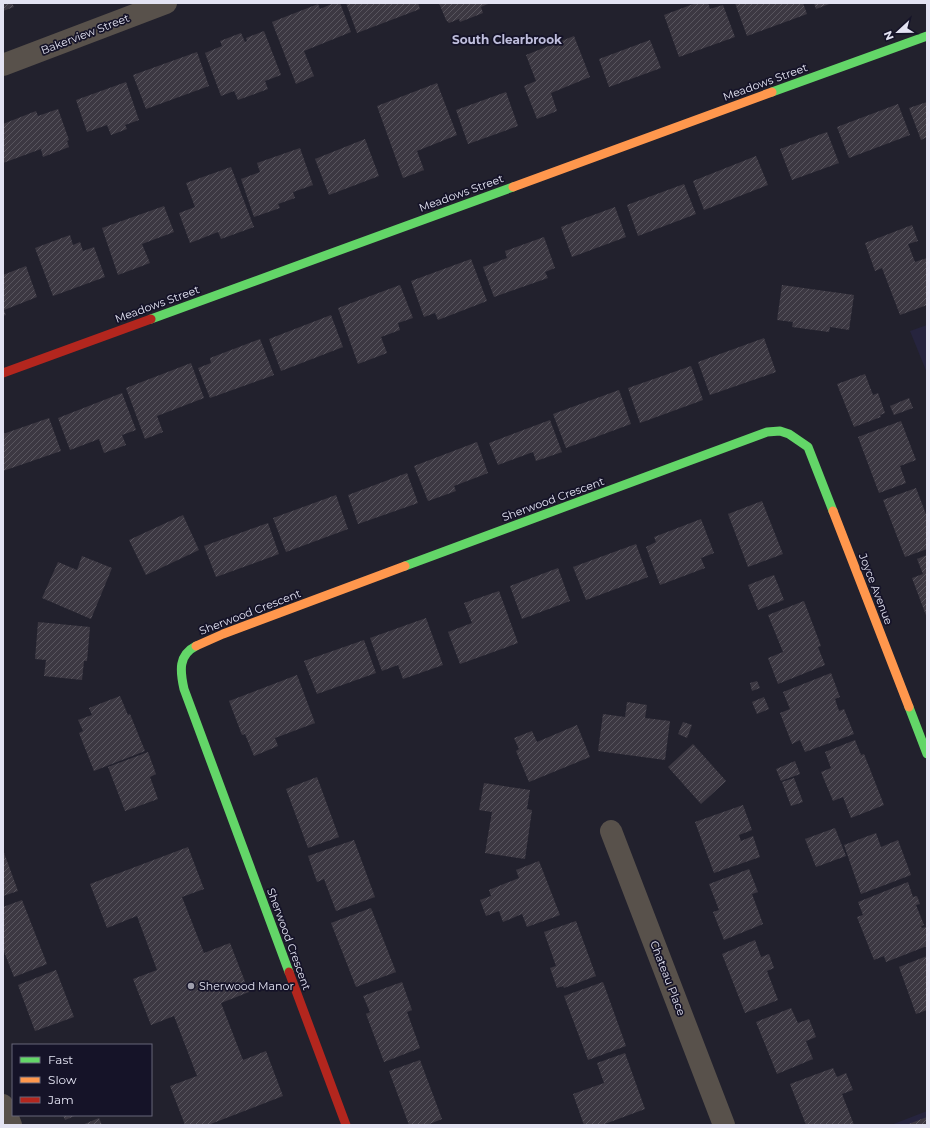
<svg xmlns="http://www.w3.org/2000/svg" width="930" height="1128" font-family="Montserrat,sans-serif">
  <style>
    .built { fill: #26243e }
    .building { fill: url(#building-hatch) }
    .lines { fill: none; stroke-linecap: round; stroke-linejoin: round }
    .street { stroke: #58514b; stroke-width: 22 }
    .fast { stroke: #63d668; stroke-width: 9 }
    .slow { stroke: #ff974d; stroke-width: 9 }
    .jam { stroke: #b3261e; stroke-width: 9 }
    .poi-dot { fill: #9f9fad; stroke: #151328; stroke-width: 1.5 }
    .labels { text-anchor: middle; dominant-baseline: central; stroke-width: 3.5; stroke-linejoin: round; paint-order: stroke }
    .street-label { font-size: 11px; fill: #e3e3f2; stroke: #151328 }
    .poi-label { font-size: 11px; fill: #e3e3f2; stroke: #151328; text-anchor: start }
    .neighbourhood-label { font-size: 12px; font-weight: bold; fill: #bfbedc; stroke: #151328 }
  </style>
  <defs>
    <pattern id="building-hatch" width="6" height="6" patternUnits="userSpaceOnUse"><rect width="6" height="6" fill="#3c3842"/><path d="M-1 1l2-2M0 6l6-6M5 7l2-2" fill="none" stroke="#58555e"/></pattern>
  </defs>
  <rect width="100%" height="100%" fill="#22212d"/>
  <g class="built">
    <polygon points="927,325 927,373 910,331"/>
    <polygon points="927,1111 927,1125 891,1125"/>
  </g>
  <g class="building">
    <polygon points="3,3 12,3 14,7 3,11"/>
    <polygon points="334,3 340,3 351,32 304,51 314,76 296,84 272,22 318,4 320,9"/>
    <polygon points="346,3 418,3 420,9 357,33"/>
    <polygon points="439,3 490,3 481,7 483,13 460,22 459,19 449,23 446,20"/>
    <polygon points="696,3 708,3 710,9 723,5 735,37 679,57 664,15"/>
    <polygon points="735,3 803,3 807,14 747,36"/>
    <polygon points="814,3 832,3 816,9"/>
    <polygon points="264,31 281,75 265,81 268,89 238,100 234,91 221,96 205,53 222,46 220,41 241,33 245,42 247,41 246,38"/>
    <polygon points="574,36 590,77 551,93 557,111 537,119 524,86 536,81 526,55"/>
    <polygon points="650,40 661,68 609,87 599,59"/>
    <polygon points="197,52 209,86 146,109 133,75"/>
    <polygon points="126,82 139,120 125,125 127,129 111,135 107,125 87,132 76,100"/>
    <polygon points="437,83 457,135 417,151 424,170 403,178 377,106"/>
    <polygon points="506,92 518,126 468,144 456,110"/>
    <polygon points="927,102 927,137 921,140 909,108"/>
    <polygon points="898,104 910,135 849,158 837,127"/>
    <polygon points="58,109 69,140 67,141 69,147 43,157 41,149 3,163 3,124 36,111 38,116"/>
    <polygon points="827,132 839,163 792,180 780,149"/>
    <polygon points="365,139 379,176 329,195 315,159"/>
    <polygon points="300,148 313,185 293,192 295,198 278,204 280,208 254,217 241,179 260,172 257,163"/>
    <polygon points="756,156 768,185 704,210 693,181"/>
    <polygon points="231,167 254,227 221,239 218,232 190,243 179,213 195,207 186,183"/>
    <polygon points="684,184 696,214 638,236 627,205"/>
    <polygon points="164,206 174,232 142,244 150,263 118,275 102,228"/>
    <polygon points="615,207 626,237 572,257 561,227"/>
    <polygon points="912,225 918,241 908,244 915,262 927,258 927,295 926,296 927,305 900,315 882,268 875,271 865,243"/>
    <polygon points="70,235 73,245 80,242 83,251 94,247 105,277 53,296 35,248"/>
    <polygon points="544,237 555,268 545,272 548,278 494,297 483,267 507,258 505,251"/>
    <polygon points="471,259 487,301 438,320 435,313 424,317 411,281"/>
    <polygon points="26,266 37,297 4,310 6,315 3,316 3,275"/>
    <polygon points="400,285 413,318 398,323 400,330 381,337 387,353 358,364 338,308"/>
    <polygon points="782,285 854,295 849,330 830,327 829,332 792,327 793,322 777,320"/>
    <polygon points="331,315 343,347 281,371 269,339"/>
    <polygon points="764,338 776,372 710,395 698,362"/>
    <polygon points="260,339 274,375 210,398 198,368 211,363 210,358"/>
    <polygon points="191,363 204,398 157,416 163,432 145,439 126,388"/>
    <polygon points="691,366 703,400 640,423 628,388"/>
    <polygon points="865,374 873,395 878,393 885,413 880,415 881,417 854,427 837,384"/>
    <polygon points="619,390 631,424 566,448 553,414"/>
    <polygon points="122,393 136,430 122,435 126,445 104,453 99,439 70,450 58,418"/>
    <polygon points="909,398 913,408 894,415 890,406"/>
    <polygon points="49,418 61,451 3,471 3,434"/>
    <polygon points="550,420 562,452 536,461 533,452 498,465 489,443"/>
    <polygon points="901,421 916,460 900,466 906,483 879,493 858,437"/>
    <polygon points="477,442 488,473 454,486 456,491 428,501 414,466"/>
    <polygon points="407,473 418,503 358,524 348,495"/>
    <polygon points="916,488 927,517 927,549 905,557 883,500"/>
    <polygon points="336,495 348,529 286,552 273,518"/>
    <polygon points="762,501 783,554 748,567 728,514"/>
    <polygon points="183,515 199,550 146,575 129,540"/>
    <polygon points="701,519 714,553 701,558 705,568 660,585 646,547 656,542 654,537"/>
    <polygon points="268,523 279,554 216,577 204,546"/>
    <polygon points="636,544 648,577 586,600 573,567"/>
    <polygon points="927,555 927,618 912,578 923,574 917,559"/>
    <polygon points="82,556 112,568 91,619 42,598 58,562 77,570"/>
    <polygon points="558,568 570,601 522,619 510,586"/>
    <polygon points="774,575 784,600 758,610 748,585"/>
    <polygon points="499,591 518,643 460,664 448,632 472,623 464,603"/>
    <polygon points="804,601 821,646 818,647 825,665 778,684 768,658 783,652 768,615"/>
    <polygon points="426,618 443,665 403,679 398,665 382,671 370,638"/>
    <polygon points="38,622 90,627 87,661 84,661 82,680 44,676 46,660 35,659"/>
    <polygon points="364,640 376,673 317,694 304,661"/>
    <polygon points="831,673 840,697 835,699 839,711 844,709 854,734 805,752 800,740 792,744 780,713 790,709 783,692"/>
    <polygon points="297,675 315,723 275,738 278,746 254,756 245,734 242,735 229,701"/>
    <polygon points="757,681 760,688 752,691 750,683"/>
    <polygon points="120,696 128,715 130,714 145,751 94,771 79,733 83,731 78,720 92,715 89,708"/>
    <polygon points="764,697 769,709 757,714 752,702"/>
    <polygon points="627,702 647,705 645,718 670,721 665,760 598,751 603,714 625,717"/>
    <polygon points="683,722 692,725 687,738 678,734"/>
    <polygon points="577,725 590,757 529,782 516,751 519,749 514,738 532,731 537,742"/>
    <polygon points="855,740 861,755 864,754 884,805 851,818 843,797 833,801 821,772 831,768 825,752"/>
    <polygon points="693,744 726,781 701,804 668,767"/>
    <polygon points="148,752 156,774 150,777 158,799 125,811 108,767"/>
    <polygon points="795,761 800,774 781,781 776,769"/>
    <polygon points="317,777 339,837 308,848 286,789"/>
    <polygon points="794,778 803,802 791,806 782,782"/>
    <polygon points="484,783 530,790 527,809 532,810 525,859 485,853 492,812 479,810"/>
    <polygon points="743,805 752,830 739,835 741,841 753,836 760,857 714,873 695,822"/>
    <polygon points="835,828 846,856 816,867 805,839"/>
    <polygon points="876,833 881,847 898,840 911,875 861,894 844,845"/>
    <polygon points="354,840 375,897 336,911 324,879 317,882 308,856"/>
    <polygon points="188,847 204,889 182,897 204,953 230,943 249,992 221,1003 243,1060 266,1051 283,1096 208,1125 185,1125 170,1086 197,1076 174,1016 151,1025 133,979 157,970 137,916 107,928 90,884"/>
    <polygon points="3,850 18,891 3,896"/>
    <polygon points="539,861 560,915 527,927 522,914 503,922 499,911 486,916 480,900 491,896 489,890 519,878 516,870"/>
    <polygon points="749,869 758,892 752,894 763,924 724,940 713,912 719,910 709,884"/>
    <polygon points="908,882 913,897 917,896 920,904 916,905 924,925 921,926 922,928 926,927 927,929 927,946 886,962 884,956 874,960 857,917 863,915 858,902"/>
    <polygon points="22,900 47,964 14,977 3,949 3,907"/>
    <polygon points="371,908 396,972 356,987 331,923"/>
    <polygon points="576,921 596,976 564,988 563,986 557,988 550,968 556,966 544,932"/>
    <polygon points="755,940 761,957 769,954 774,968 767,971 778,1000 745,1013 722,954"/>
    <polygon points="927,956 927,1010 916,1014 899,967"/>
    <polygon points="56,970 74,1017 35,1031 18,985"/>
    <polygon points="402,982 412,1010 407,1012 420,1048 384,1062 366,1014 370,1012 363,996"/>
    <polygon points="603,982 626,1046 588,1060 564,996"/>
    <polygon points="791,1008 798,1023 809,1019 816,1037 806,1041 813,1059 777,1074 756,1022"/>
    <polygon points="625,1053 645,1109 602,1125 584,1125 573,1094 604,1083 597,1063"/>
    <polygon points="420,1060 442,1119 427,1125 409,1125 389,1071"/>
    <polygon points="833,1068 837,1077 846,1073 853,1090 842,1094 854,1125 806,1125 790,1084"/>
    <polygon points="63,1115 77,1115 65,1120"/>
    <polygon points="927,1117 927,1125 906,1125"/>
    <polygon points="99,1118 102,1125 82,1125"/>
  </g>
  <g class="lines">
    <g class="street">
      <polyline points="3,65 166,3"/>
      <polyline points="611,831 724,1125"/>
      <polyline points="3,1105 11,1125"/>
    </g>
    <g class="fast">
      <polyline points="772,92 927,36"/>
      <polyline points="151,319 513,187"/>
      <polyline points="405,566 767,432 780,431 789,434 808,447 833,511"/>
      <path d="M 196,646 C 178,655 180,671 184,689 L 289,972"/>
      <polyline points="909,707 927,754"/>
    </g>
    <g class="slow">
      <polyline points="513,187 772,92"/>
      <polyline points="833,511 909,707"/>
      <polyline points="196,646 223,634 405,566"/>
    </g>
    <g class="jam">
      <polyline points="3,373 151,319"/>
      <polyline points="289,972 346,1125"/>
    </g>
  </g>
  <circle class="poi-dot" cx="191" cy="986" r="4"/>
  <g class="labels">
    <g class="street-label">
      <text transform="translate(85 34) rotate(-21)">Bakerview Street</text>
      <text transform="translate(765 82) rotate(-20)">Meadows Street</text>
      <text transform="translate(461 193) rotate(-20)">Meadows Street</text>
      <text transform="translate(157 304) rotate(-20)">Meadows Street</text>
      <text transform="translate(553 499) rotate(-20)">Sherwood Crescent</text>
      <text transform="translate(876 589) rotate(69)">Joyce Avenue</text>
      <text transform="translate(250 612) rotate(-21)">Sherwood Crescent</text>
      <text transform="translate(289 939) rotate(70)">Sherwood Crescent</text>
      <text transform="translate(668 978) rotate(69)">Chateau Place</text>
    </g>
    <g class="poi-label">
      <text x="199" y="986">Sherwood Manor</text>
    </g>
    <g class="neighbourhood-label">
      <text x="507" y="39">South Clearbrook</text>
    </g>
  </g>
  <rect width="930" height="1128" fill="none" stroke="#e3e3f2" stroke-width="8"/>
  <rect x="12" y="1044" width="140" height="72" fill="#151328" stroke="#676679"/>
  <rect x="20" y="1057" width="20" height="6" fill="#63d668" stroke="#676679"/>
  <text x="48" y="1064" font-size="12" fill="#e3e3f2">Fast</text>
  <rect x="20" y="1077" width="20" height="6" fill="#ff974d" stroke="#676679"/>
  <text x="48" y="1084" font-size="12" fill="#e3e3f2">Slow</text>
  <rect x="20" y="1097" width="20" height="6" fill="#b3261e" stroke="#676679"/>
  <text x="48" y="1104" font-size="12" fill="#e3e3f2">Jam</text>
  <g transform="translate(898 32) rotate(248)" stroke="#151328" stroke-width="3" paint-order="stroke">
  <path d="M0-3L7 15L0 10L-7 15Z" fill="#e3e3f2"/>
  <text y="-6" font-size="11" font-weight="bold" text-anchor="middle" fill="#e3e3f2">N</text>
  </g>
</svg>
